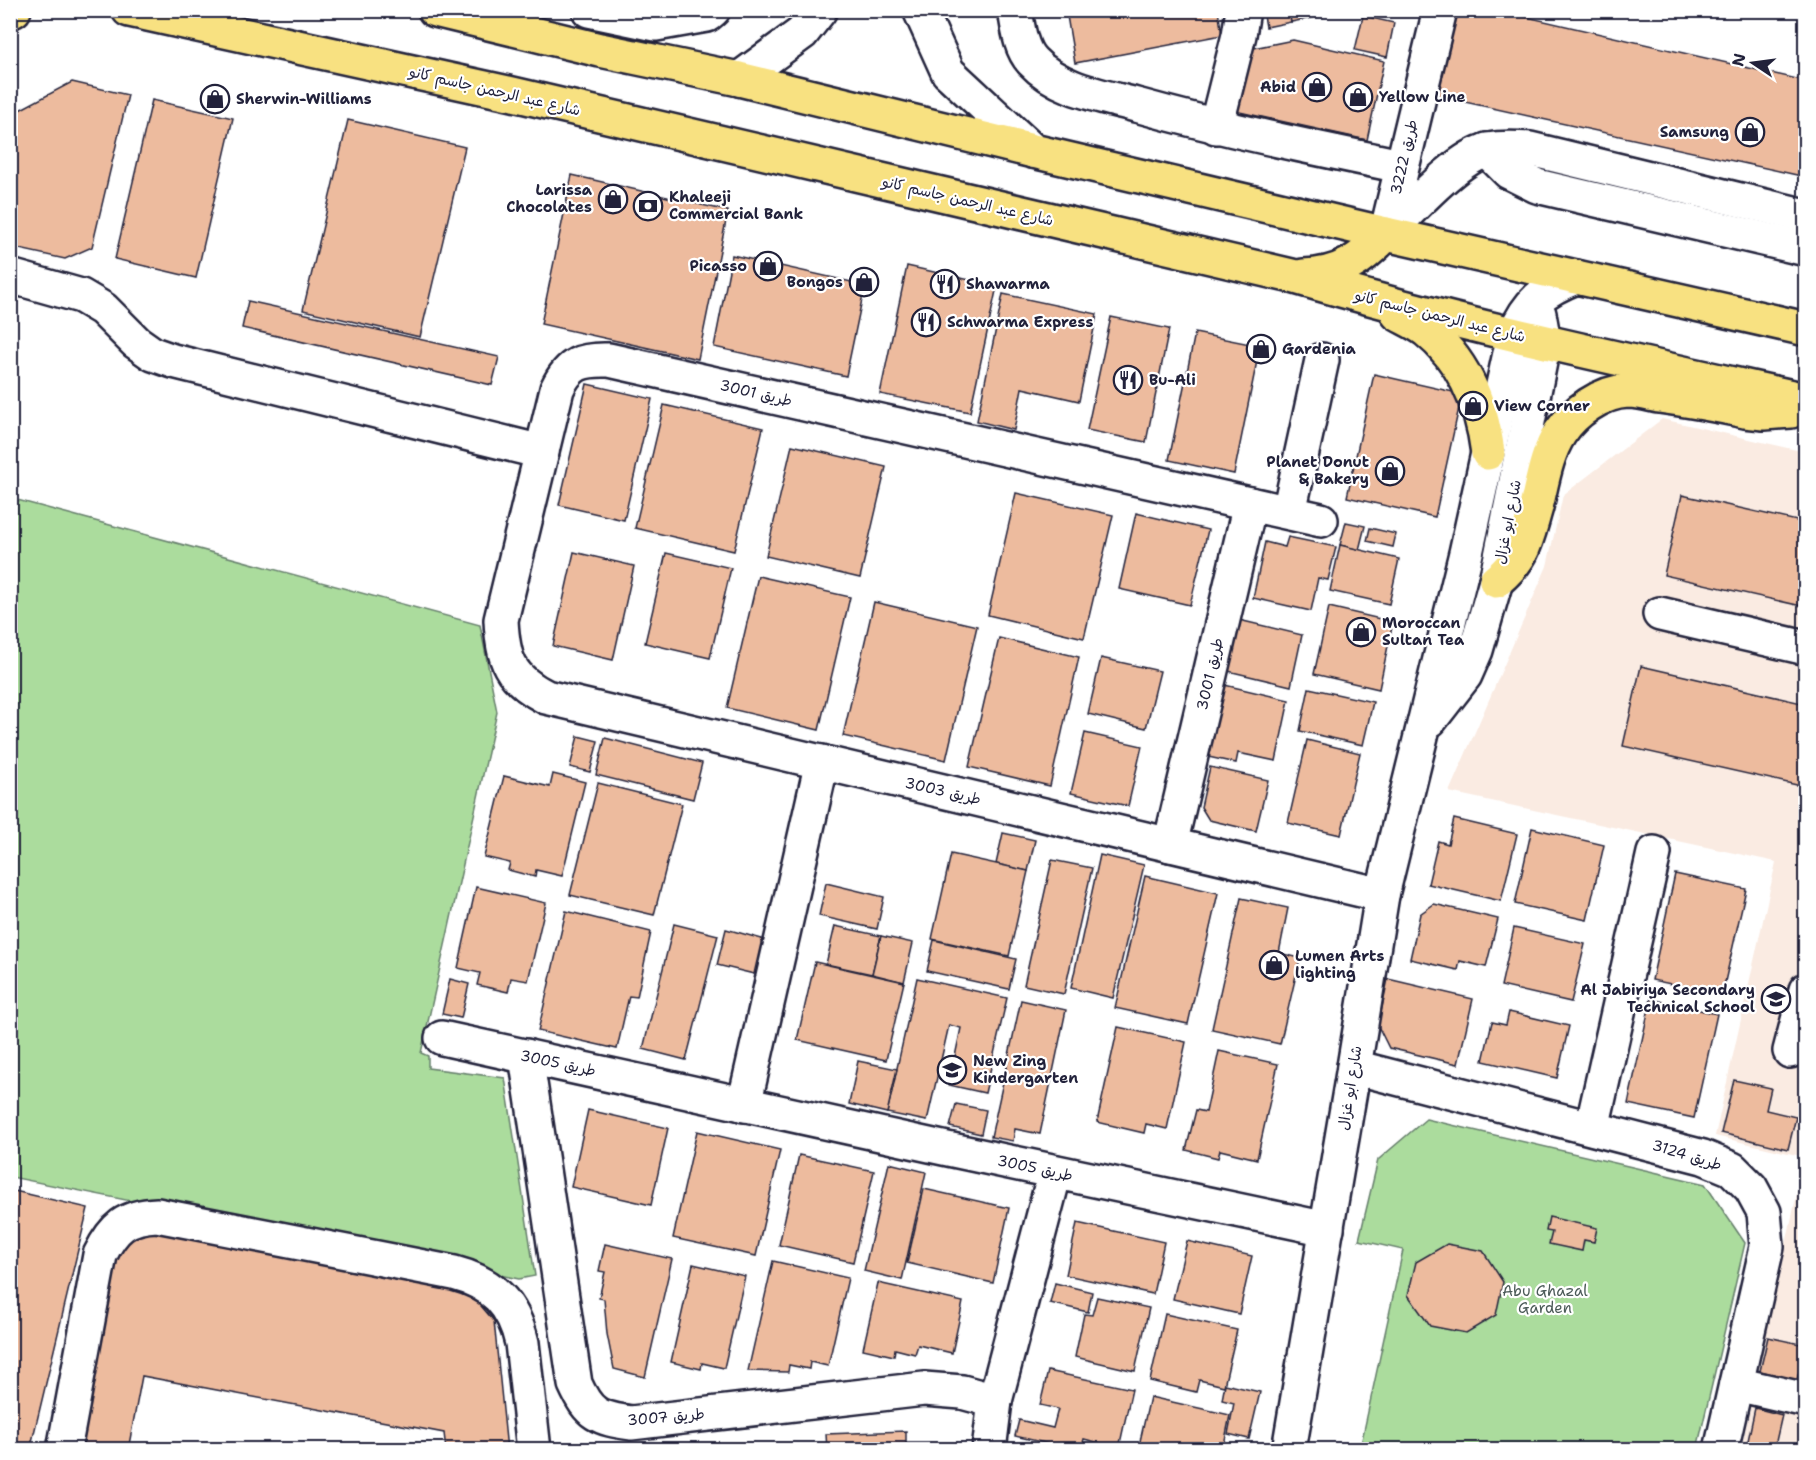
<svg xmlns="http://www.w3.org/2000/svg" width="1816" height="1460" font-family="'Shantell Sans','Playpen Sans Arabic',sans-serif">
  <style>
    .built { fill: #faebe2 }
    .green { fill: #abdc9d; stroke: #667f6c; stroke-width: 1.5 }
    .building { fill: #edbb9e; stroke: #22223b; stroke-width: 1.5 }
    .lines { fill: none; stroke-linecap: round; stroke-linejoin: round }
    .minor-casing { stroke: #22223b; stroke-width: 38 }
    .major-casing { stroke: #22223b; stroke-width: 38 }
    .minor { stroke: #fff; stroke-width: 33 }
    .major { stroke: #f8e181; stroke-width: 33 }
    .labels { text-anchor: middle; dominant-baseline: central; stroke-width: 4.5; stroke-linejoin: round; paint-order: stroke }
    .poi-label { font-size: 15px; font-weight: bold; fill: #22223b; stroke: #fff; text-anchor: start }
    .street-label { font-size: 15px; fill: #22223b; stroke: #fff }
    .park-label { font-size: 15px; fill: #4b5a58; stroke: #fff }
  </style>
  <rect width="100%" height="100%" fill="#fff"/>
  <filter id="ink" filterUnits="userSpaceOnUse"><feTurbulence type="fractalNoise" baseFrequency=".0167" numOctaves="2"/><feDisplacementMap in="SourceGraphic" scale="12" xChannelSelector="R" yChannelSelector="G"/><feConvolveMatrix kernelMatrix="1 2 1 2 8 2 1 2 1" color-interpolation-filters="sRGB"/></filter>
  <g filter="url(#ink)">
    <polygon class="built" points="1662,419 1805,452 1805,1449 1741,1449 1805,1157 1715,1136 1776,862 1449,792 1547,566 1563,495"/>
    <g class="green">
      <polygon points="10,498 480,625 497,712 421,1053 428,1056 428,1068 505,1078 535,1276 519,1279 11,1177"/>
      <polygon points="1426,1119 1705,1184 1745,1243 1697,1449 1360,1449 1403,1250 1359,1240 1378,1160"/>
    </g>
    <g class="building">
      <polygon points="1066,10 1218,10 1222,35 1075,63"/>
      <polygon points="1263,10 1289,10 1291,22 1266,27"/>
      <polygon points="1289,10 1351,10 1291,22"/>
      <polygon points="1454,10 1496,10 1806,81 1806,177 1433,95"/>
      <polygon points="1363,16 1394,23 1387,57 1355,50"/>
      <polygon points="1293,40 1384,61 1367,140 1235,111 1249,49"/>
      <polygon points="72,82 128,95 92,247 65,259 10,247 10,115"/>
      <polygon points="152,100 233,118 196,278 115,259"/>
      <polygon points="348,120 465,147 420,337 303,310"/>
      <polygon points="572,175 728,211 698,359 541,324"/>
      <polygon points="732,255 865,285 846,376 714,347"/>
      <polygon points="907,266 997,286 970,412 880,394"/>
      <polygon points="1003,294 1097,314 1079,401 1022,388 1014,430 977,421"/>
      <polygon points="248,301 499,357 492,385 242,328"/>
      <polygon points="1111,317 1169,329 1146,442 1087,430"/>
      <polygon points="1195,333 1260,346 1234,474 1169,460"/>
      <polygon points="1374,374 1462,394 1435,517 1347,497"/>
      <polygon points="587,384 652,399 624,520 559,505"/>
      <polygon points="664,405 763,428 734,551 635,528"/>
      <polygon points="792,445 886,467 860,578 766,556"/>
      <polygon points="1016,493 1113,515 1084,638 988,615"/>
      <polygon points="1682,495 1806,523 1806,607 1664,575"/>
      <polygon points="1136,513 1208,530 1190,605 1119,589"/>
      <polygon points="1346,522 1365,526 1359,550 1340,545"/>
      <polygon points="1370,528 1396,534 1393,547 1367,541"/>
      <polygon points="1288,537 1336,547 1328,580 1318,578 1311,611 1253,598 1265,542 1285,547"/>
      <polygon points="1340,545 1399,559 1389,604 1330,591"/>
      <polygon points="574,552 634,566 613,660 553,646"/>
      <polygon points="666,553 731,568 710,658 645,643"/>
      <polygon points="758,576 850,597 819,730 727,708"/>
      <polygon points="874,602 977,626 946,760 843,736"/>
      <polygon points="1329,607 1393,622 1379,689 1314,674"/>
      <polygon points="1239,620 1302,635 1291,686 1228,671"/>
      <polygon points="999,638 1079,657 1050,786 969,767"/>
      <polygon points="1101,658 1160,671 1146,728 1088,714"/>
      <polygon points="1641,666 1806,704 1806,787 1623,746"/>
      <polygon points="1216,683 1289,700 1276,761 1238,753 1236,763 1199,755"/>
      <polygon points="1309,688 1373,702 1363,745 1300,731"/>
      <polygon points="1085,733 1142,746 1128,806 1071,793"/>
      <polygon points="578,736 598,741 590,772 570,767"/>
      <polygon points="605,738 702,763 693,799 596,775"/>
      <polygon points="1307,740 1360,753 1341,835 1288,823"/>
      <polygon points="1210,767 1268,780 1256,831 1209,820 1201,807"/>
      <polygon points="553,774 585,782 562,876 536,870 535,877 508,870 510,863 484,857 504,776 550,787"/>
      <polygon points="598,783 682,804 654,915 570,895"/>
      <polygon points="1454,819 1517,834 1501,901 1428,884 1438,841 1448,844"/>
      <polygon points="1532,828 1604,845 1587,920 1515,904"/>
      <polygon points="1003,833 1035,840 1028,871 996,864"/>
      <polygon points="951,854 1028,871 1009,956 932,939"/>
      <polygon points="1100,855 1144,865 1113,998 1071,988"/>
      <polygon points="1052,860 1092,868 1064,994 1024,985"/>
      <polygon points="1675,874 1746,889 1722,995 1652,980"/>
      <polygon points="1145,876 1218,893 1188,1024 1115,1008"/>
      <polygon points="826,883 884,897 877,929 819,916"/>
      <polygon points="476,887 546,903 528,981 511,978 508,992 477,985 480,973 458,968"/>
      <polygon points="1241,898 1288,908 1279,953 1300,958 1280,1044 1212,1029"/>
      <polygon points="1434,904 1498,919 1486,967 1460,961 1458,970 1410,959 1420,914"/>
      <polygon points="566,911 651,932 637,997 629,996 617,1049 538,1031"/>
      <polygon points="674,924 718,935 686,1060 643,1049"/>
      <polygon points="835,926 881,936 872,974 826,964"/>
      <polygon points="1514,928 1585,944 1571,1002 1501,986"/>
      <polygon points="726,929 762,939 754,974 717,965"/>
      <polygon points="881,936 913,943 904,982 872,974"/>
      <polygon points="934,940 1016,959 1009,989 927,971"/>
      <polygon points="815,962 904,982 886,1060 797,1040"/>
      <polygon points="917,978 1007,998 985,1093 949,1085 961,1028 949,1025 927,1121 887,1113"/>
      <polygon points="450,979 469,984 461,1018 442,1014"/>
      <polygon points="1388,979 1473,999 1458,1064 1389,1048 1378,1026"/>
      <polygon points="1651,999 1717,1014 1694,1118 1628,1104"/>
      <polygon points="1021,1000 1066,1010 1040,1134 1015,1129 1013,1141 991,1137"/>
      <polygon points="1509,1012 1569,1026 1557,1078 1483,1061 1492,1022 1506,1025"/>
      <polygon points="1118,1027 1186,1042 1167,1129 1146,1124 1144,1133 1097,1122"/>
      <polygon points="1219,1051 1278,1064 1257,1159 1220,1150 1218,1158 1186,1150 1196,1110 1206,1112"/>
      <polygon points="858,1061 897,1069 887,1113 849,1104"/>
      <polygon points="1734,1080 1771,1088 1766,1110 1796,1117 1788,1149 1721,1133"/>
      <polygon points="956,1104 986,1110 981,1134 950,1127"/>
      <polygon points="588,1110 668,1128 651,1205 571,1187"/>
      <polygon points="697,1131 780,1150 756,1256 673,1238"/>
      <polygon points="799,1155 874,1171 853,1262 779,1245"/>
      <polygon points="889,1163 926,1172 902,1280 864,1271"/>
      <polygon points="924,1189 1009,1208 993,1283 907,1263"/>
      <polygon points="10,1190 88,1208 30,1450 10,1450"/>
      <polygon points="1549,1217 1597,1228 1594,1242 1584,1240 1582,1251 1549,1244 1552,1232 1546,1231"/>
      <polygon points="1077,1223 1164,1242 1153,1294 1066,1275"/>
      <polygon points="147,1226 463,1285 494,1321 507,1450 446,1450 444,1433 142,1376 128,1450 76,1450 114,1246"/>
      <polygon points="1187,1241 1252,1256 1239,1314 1173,1299"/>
      <polygon points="605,1244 672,1259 645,1377 614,1369 607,1334 604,1299 599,1298 605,1272 599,1271"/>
      <polygon points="1447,1244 1483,1251 1503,1282 1496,1315 1466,1333 1430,1326 1408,1295 1416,1262"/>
      <polygon points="773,1261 848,1278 828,1366 810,1362 809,1369 789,1365 788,1372 748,1371"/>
      <polygon points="693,1264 745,1276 724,1368 702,1363 701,1369 671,1362"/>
      <polygon points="878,1283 963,1302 952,1353 918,1345 915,1354 895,1349 894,1356 863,1349"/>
      <polygon points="1055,1283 1092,1292 1088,1312 1050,1303"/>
      <polygon points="1097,1297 1149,1308 1135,1371 1075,1357 1084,1314 1092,1315"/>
      <polygon points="1165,1314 1237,1330 1224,1386 1199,1380 1196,1392 1150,1381"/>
      <polygon points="1768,1337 1805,1345 1797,1380 1760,1371"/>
      <polygon points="1048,1371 1132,1389 1119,1448 1084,1439 1081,1450 1075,1450 1015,1436 1019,1420 1053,1428 1058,1409 1040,1405"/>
      <polygon points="1225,1384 1260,1392 1249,1439 1228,1434 1234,1403 1222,1400"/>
      <polygon points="1150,1397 1230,1415 1223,1450 1138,1450"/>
      <polygon points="1755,1408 1782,1415 1774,1450 1746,1450"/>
      <polygon points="906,1431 906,1450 827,1450 826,1434"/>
    </g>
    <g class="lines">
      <g class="minor-casing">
        <g id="minor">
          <polyline points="589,10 656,24 707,15 713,10"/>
          <polyline points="920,10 948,72 1033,151"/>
          <path d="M 1015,10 C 1018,27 1020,48 1032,61 C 1059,90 1104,96 1140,106 C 1226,130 1314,148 1401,166"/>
          <polyline points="739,79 802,33 820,10"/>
          <polyline points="1216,127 1239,35 1243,10"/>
          <polyline points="1487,150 1509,172 1537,186 1806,249"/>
          <path d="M 1386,234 C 1410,211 1458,156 1489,150 C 1502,147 1517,148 1530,149 L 1806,216"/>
          <polyline points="1386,234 1440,10"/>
          <polyline points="10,276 81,296 103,309 136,342 153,354 173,361 542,452"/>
          <polyline points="1289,512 1322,360"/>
          <path d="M 1321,520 L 609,360 C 582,359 569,363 557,389 L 501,620 C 503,660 509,678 546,697 L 1382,895"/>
          <polyline points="1660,614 1806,648"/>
          <polyline points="1430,720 1465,675 1476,650 1496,581 1544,342 1539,314"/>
          <polyline points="1170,845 1250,504"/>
          <polyline points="442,1038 943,1148 1327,1229"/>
          <polyline points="1790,1051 1806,990"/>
          <path d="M 526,1056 L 575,1384 C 589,1415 598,1418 631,1423 L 924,1389 L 962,1392 L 995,1401"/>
          <polyline points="1354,1067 1703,1157 1732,1169 1751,1188 1764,1212 1767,1247 1721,1450"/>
          <polyline points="744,1105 822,762"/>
          <polyline points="1592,1128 1654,853"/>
          <polyline points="1736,1384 1806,1400"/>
          <path d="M 64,1450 L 100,1255 C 113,1228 126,1216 157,1215 L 454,1273 C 493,1283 513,1304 522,1343 L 534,1450"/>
          <polyline points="989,1450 995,1401 1055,1172"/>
          <path d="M 1289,1450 L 1354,1067 L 1382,895 L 1466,553 L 1514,335 C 1528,302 1543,290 1576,277"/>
        </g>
      </g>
      <g class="major-casing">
        <g id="major">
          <path d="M 129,10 L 513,94 L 1292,276 C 1461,326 1634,362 1806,400"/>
          <polyline points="435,10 600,50 739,79 1033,151 1386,234 1806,329"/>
          <polyline points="10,12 14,10"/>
          <path d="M 1303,276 C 1341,275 1361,260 1386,234"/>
          <path d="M 1398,314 C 1407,319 1418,324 1426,330 C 1465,361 1482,406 1488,453"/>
          <path d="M 1496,581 C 1525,557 1526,541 1536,507 C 1542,483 1546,454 1560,433 C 1574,412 1601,392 1628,391 C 1638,391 1649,394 1659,396 C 1688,400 1716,405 1745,411 L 1764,413 L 1791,411"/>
        </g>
      </g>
      <use href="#minor" class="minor"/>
      <use href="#major" class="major"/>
    </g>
  </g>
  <defs>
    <g id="shop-ring" transform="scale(1.5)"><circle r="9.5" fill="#fff" stroke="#22223b" stroke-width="1.5"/><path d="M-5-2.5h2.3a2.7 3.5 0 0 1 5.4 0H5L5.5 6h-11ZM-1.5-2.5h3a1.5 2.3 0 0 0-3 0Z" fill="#22223b"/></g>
    <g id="bank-ring" transform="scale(1.5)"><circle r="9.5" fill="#fff" stroke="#22223b" stroke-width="1.5"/><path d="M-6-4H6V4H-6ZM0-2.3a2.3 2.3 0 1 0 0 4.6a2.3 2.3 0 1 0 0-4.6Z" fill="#22223b"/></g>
    <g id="restaurant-ring" transform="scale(1.5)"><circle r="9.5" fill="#fff" stroke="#22223b" stroke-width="1.5"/><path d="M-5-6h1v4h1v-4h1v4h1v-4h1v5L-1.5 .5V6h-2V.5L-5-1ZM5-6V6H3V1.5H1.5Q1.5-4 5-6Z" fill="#22223b"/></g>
    <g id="school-ring" transform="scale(1.5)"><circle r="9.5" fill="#fff" stroke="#22223b" stroke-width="1.5"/><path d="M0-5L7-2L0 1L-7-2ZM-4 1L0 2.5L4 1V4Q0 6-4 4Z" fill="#22223b"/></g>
  </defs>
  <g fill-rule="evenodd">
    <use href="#shop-ring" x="1317" y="87"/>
    <use href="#shop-ring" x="1358" y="97"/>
    <use href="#shop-ring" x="215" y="99"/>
    <use href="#shop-ring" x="1750" y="132"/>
    <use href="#shop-ring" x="613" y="199"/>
    <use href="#bank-ring" x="648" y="206"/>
    <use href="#shop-ring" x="768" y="266"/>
    <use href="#shop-ring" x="864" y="282"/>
    <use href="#restaurant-ring" x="945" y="284"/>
    <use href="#restaurant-ring" x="926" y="322"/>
    <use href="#shop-ring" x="1261" y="349"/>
    <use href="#restaurant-ring" x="1128" y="380"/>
    <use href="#shop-ring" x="1473" y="406"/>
    <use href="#shop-ring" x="1390" y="471"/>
    <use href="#shop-ring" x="1361" y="632"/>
    <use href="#shop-ring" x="1274" y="965"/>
    <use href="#school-ring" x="1776" y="999"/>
    <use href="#school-ring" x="952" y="1070"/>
  </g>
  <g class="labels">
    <g class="poi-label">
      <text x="1296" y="87" text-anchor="end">Abid</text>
      <text x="1379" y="97">Yellow Line</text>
      <text x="236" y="99">Sherwin-Williams</text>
      <text x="1729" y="132" text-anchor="end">Samsung</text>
      <text x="592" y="190" text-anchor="end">Larissa<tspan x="592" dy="17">Chocolates</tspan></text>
      <text x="669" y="197">Khaleeji<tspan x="669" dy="17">Commercial Bank</tspan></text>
      <text x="747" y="266" text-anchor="end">Picasso</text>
      <text x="843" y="282" text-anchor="end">Bongos</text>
      <text x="966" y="284">Shawarma</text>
      <text x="947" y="322">Schwarma Express</text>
      <text x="1282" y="349">Gardenia</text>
      <text x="1149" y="380">Bu-Ali</text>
      <text x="1494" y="406">View Corner</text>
      <text x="1369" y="462" text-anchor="end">Planet Donut<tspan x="1369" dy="17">&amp; Bakery</tspan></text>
      <text x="1382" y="623">Moroccan<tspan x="1382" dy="17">Sultan Tea</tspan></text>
      <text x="1295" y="956">Lumen Arts<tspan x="1295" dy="17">lighting</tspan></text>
      <text x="1755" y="990" text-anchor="end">Al Jabiriya Secondary<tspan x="1755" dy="17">Technical School</tspan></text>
      <text x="973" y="1061">New Zing<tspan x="973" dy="17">Kindergarten</tspan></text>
    </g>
    <g class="street-label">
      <text transform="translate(495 91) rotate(13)">شارع عبد الرحمن جاسم كانو</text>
      <text transform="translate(1404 157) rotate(-77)">طريق 3222</text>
      <text transform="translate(968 201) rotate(13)">شارع عبد الرحمن جاسم كانو</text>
      <text transform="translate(1440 316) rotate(14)">شارع عبد الرحمن جاسم كانو</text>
      <text transform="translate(756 393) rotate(13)">طريق 3001</text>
      <text transform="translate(1508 522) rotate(-79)">شارع ابو غزال</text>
      <text transform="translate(1210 674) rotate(-77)">طريق 3001</text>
      <text transform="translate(943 791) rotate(13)">طريق 3003</text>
      <text transform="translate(558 1063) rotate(12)">طريق 3005</text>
      <text transform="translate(1350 1088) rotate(-81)">شارع ابو غزال</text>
      <text transform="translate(1687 1155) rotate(17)">طريق 3124</text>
      <text transform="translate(1035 1168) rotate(12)">طريق 3005</text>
      <text transform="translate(666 1417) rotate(-5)">طريق 3007</text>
    </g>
    <g class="park-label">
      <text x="1545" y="1291">Abu Ghazal<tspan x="1545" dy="17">Garden</tspan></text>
    </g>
  </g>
  <rect width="1816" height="1460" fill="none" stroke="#fff" stroke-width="36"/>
  <rect x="18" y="18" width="1780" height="1424" fill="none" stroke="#22223b" stroke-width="2" filter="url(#ink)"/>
  <g transform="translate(1753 63) rotate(283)" stroke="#ffffff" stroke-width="4.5" paint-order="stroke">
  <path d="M0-4.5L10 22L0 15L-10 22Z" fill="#22223b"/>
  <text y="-9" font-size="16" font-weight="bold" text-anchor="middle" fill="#22223b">N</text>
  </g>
</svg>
